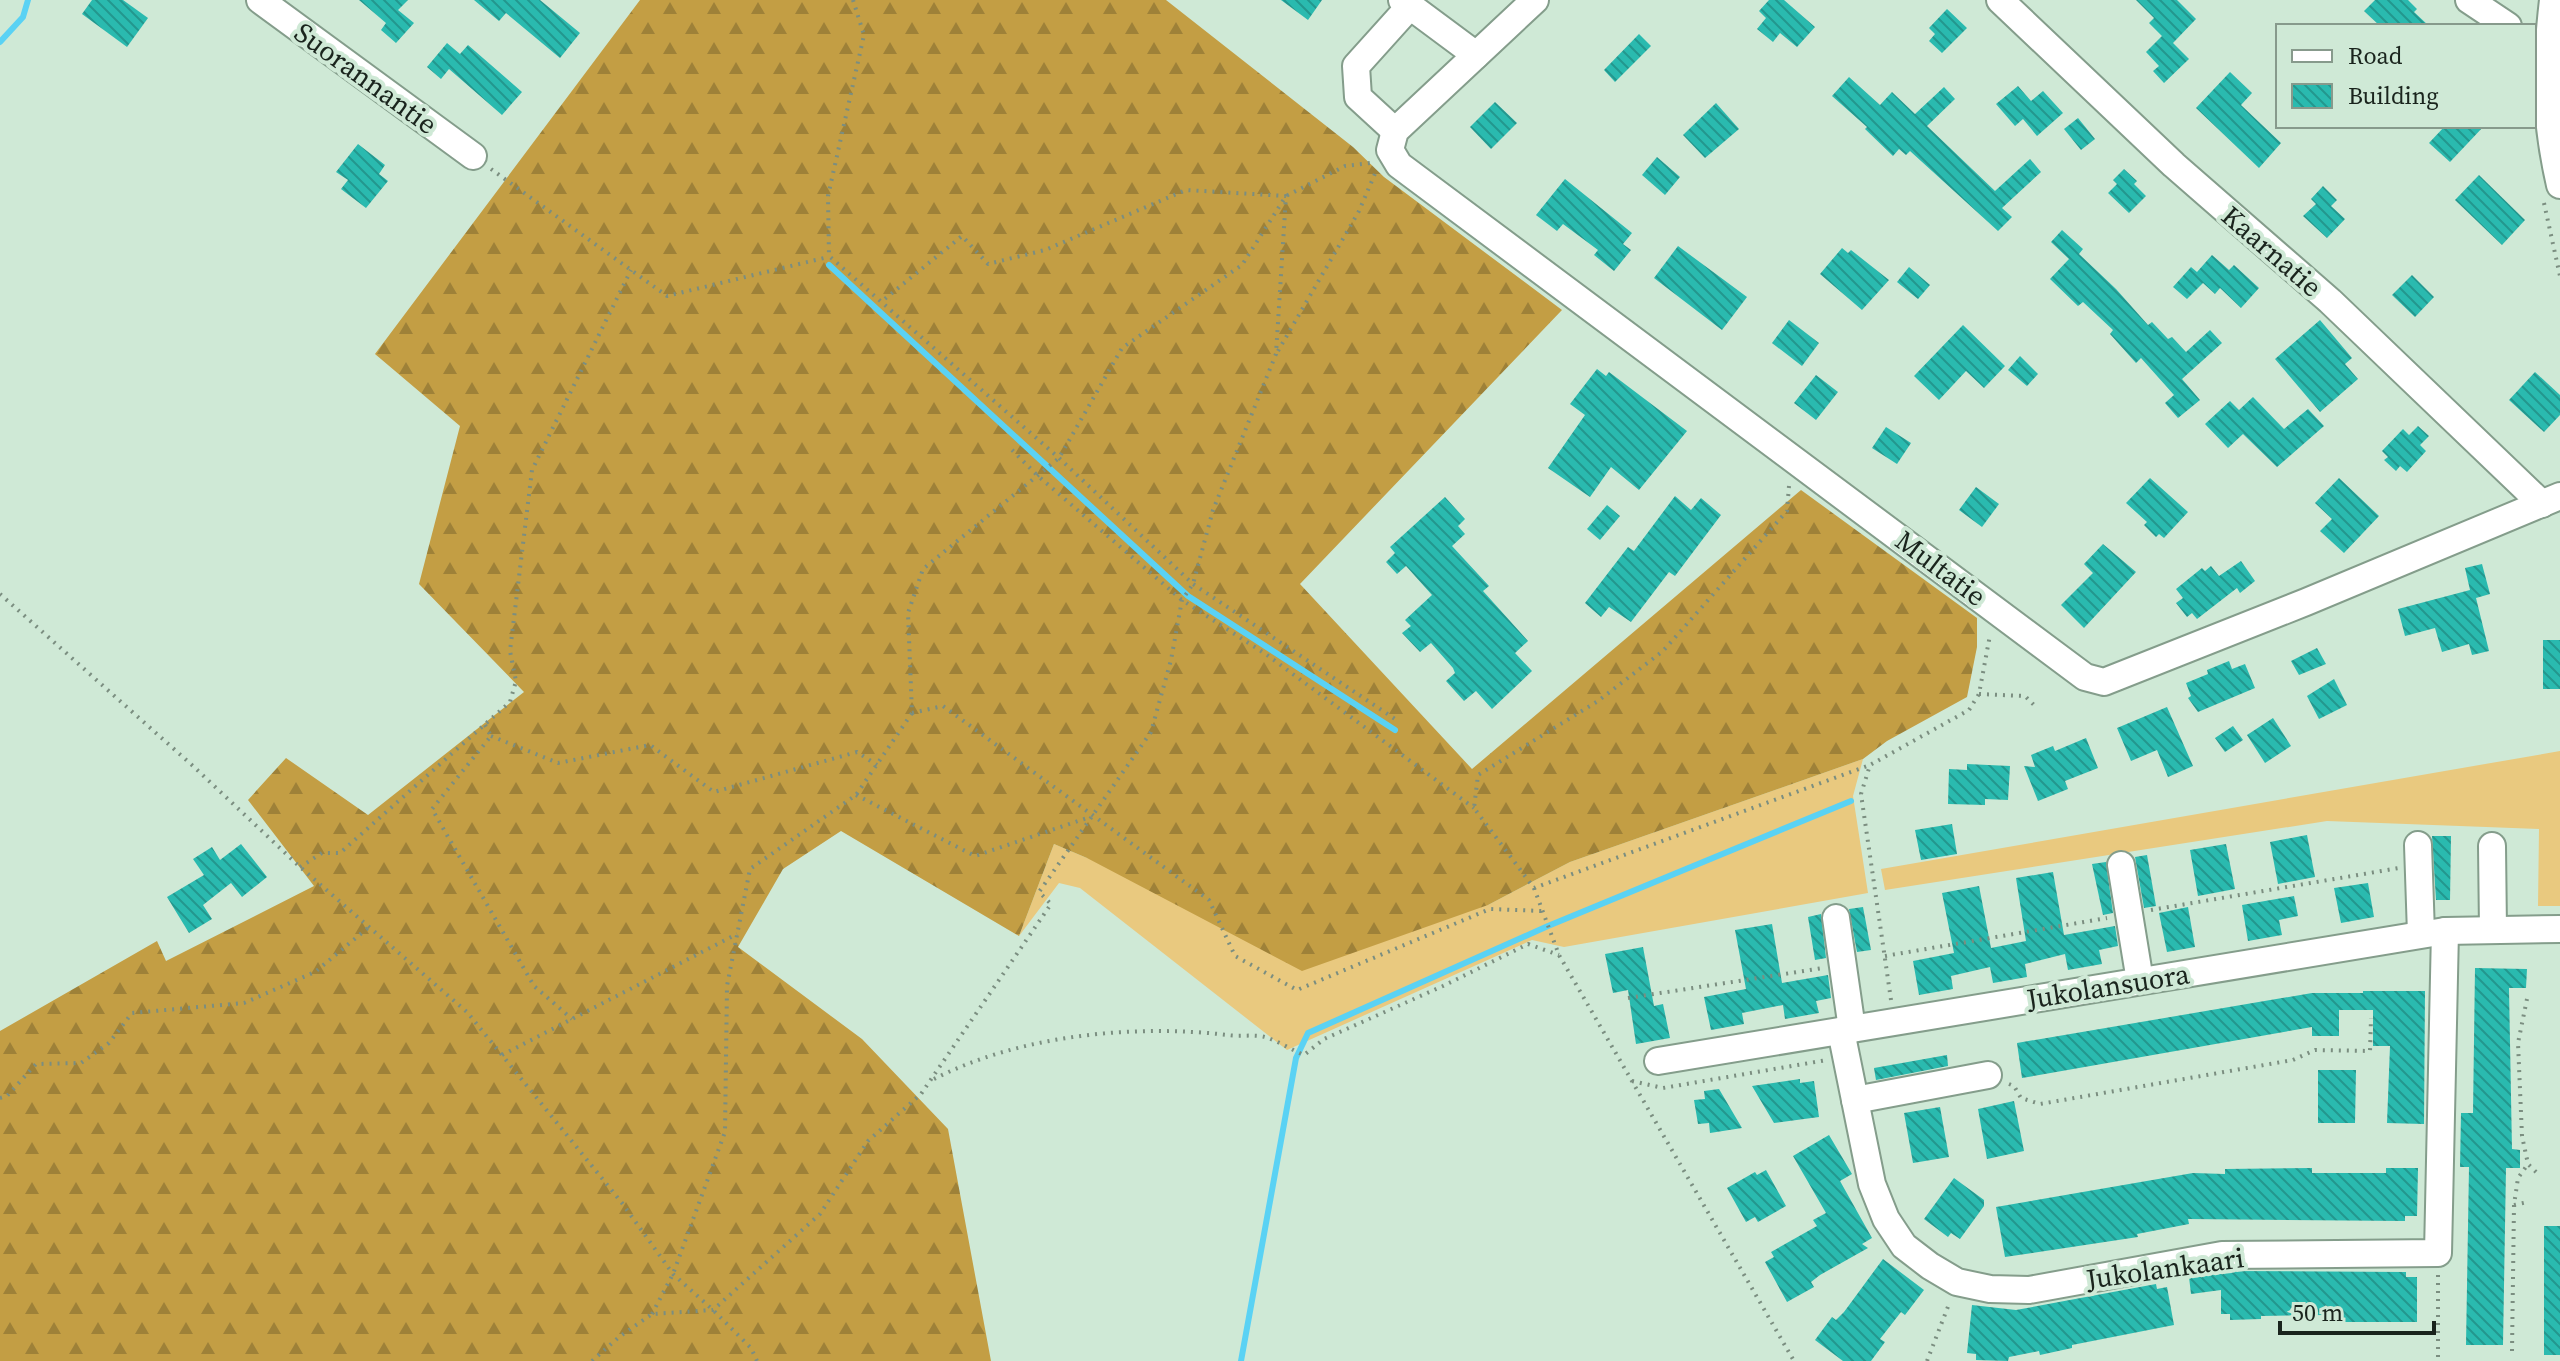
<svg xmlns="http://www.w3.org/2000/svg" width="2560" height="1361" font-family="'Source Serif 4',serif">
  <style>
    .grass { fill: #e9c97f }
    .forest { fill: url(#forest-firs) }
    .lines { fill: none; stroke-linecap: round; stroke-linejoin: round }
    .stream { stroke: #5ad2f4; stroke-width: 6 }
    .building { fill: url(#building-back-hatch) }
    .minor-casing { stroke: #849d8b; stroke-width: 30 }
    .path { stroke: #7b8e80; stroke-width: 4; stroke-dasharray: 2 6; stroke-linecap: butt }
    .minor { stroke: #fff; stroke-width: 26 }
    .labels { text-anchor: middle; dominant-baseline: central; stroke-width: 8; stroke-linejoin: round; paint-order: stroke }
    .street-label { font-size: 28px; fill: #1a241d; stroke: #cfe9d6 }
  </style>
  <defs>
    <pattern id="forest-firs" width="22" height="20" patternUnits="userSpaceOnUse" patternTransform="scale(2)"><rect width="22" height="20" fill="#c39e44"/><path d="M5 1l3.5 6h-7zM16 11l3.5 6h-7z" fill="#9e8138"/></pattern>
    <pattern id="building-back-hatch" width="6" height="6" patternUnits="userSpaceOnUse" patternTransform="scale(2)"><rect width="6" height="6" fill="#2abaaf"/><path d="M-1 5l2 2M0 0l6 6M5-1l2 2" fill="none" stroke="#23978e"/></pattern>
  </defs>
  <rect width="100%" height="100%" fill="#cfe9d6"/>
  <g class="grass">
    <polygon points="2560,751 2560,906 2538,906 2539,829 2327,821 1885,890 1881,869"/>
    <polygon points="1863,759 1853,796 1868,893 1564,947 1532,940 1287,1050 1080,888 1059,883 1019,936 1054,844 1087,858 1488,905 1570,862"/>
  </g>
  <polygon class="forest" points="640,0 1166,0 1353,147 1384,177 1562,310 1300,584 1472,769 1801,490 1977,618 1977,647 1967,697 1887,741 1863,759 1570,862 1488,905 1302,971 1087,858 1054,844 1019,936 841,831 783,869 738,947 862,1039 948,1129 991,1361 0,1361 0,1031 157,941 166,961 314,886 248,800 286,758 368,815 524,692 419,584 460,426 375,354"/>
  <g class="lines">
    <g class="stream">
      <polyline points="0,42 23,17 28,0"/>
      <polyline points="829,265 1188,596 1395,730"/>
      <polyline points="1241,1361 1296,1058 1308,1033 1548,926 1851,801"/>
    </g>
  </g>
  <g class="building">
    <polygon points="92,0 123,0 148,18 127,47 82,14"/>
    <polygon points="359,0 408,0 398,10 414,23 396,43 381,30 386,23"/>
    <polygon points="474,0 540,0 580,33 560,58 506,13 499,21"/>
    <polygon points="1281,0 1322,0 1308,20"/>
    <polygon points="1769,0 1784,0 1815,27 1797,47 1780,33 1773,42 1757,29 1766,18 1759,11"/>
    <polygon points="2136,0 2177,0 2196,19 2173,43 2189,59 2164,83 2153,71 2159,66 2146,52 2162,36 2149,23 2154,18"/>
    <polygon points="2375,0 2408,0 2417,9 2414,12 2429,26 2380,26 2364,11"/>
    <polygon points="1947,9 1967,28 1942,53 1929,41 1935,34 1929,28"/>
    <polygon points="1639,34 1651,46 1615,82 1604,70"/>
    <polygon points="447,43 460,54 468,45 522,92 502,115 449,69 441,79 427,67"/>
    <polygon points="2230,72 2252,93 2241,105 2281,143 2259,168 2196,108"/>
    <polygon points="1849,77 1880,105 1892,92 1915,114 1944,87 1955,99 1927,126 1995,191 2030,159 2041,172 2002,208 2012,217 1998,231 1910,151 1906,155 1899,149 1893,156 1865,129 1867,127 1832,96"/>
    <polygon points="2018,86 2031,101 2043,91 2063,113 2037,136 2023,119 2015,126 1996,104"/>
    <polygon points="1495,102 1517,123 1491,149 1470,127"/>
    <polygon points="1716,103 1739,129 1705,158 1683,135"/>
    <polygon points="2078,118 2095,139 2081,150 2064,129"/>
    <polygon points="2445,126 2484,126 2450,162 2429,143"/>
    <polygon points="358,144 385,165 379,174 388,181 366,208 341,189 348,180 336,172"/>
    <polygon points="1657,157 1680,177 1665,195 1642,175"/>
    <polygon points="2124,169 2137,181 2134,184 2146,196 2129,213 2108,193 2117,184 2113,180"/>
    <polygon points="2479,175 2525,220 2502,245 2455,200"/>
    <polygon points="1565,179 1632,233 1623,244 1631,250 1614,271 1594,255 1598,250 1567,227 1563,224 1557,231 1536,215"/>
    <polygon points="2323,186 2337,200 2331,206 2345,219 2327,238 2303,216 2316,204 2311,199"/>
    <polygon points="2062,230 2083,249 2079,254 2116,289 2148,325 2152,322 2168,339 2172,337 2186,352 2210,330 2222,343 2182,379 2200,400 2178,418 2165,403 2174,395 2141,358 2136,363 2110,334 2113,330 2083,302 2078,306 2050,279 2069,259 2051,242"/>
    <polygon points="1678,246 1747,297 1722,330 1654,278"/>
    <polygon points="1842,248 1848,253 1851,250 1889,280 1862,310 1820,274"/>
    <polygon points="2212,255 2229,270 2234,265 2259,288 2241,308 2220,288 2215,294 2203,283 2187,299 2173,287 2191,267 2197,272"/>
    <polygon points="1909,267 1930,285 1918,299 1897,282"/>
    <polygon points="2412,275 2434,297 2415,317 2392,295"/>
    <polygon points="1789,320 1819,343 1802,366 1772,343"/>
    <polygon points="2320,320 2352,358 2345,364 2358,379 2320,412 2275,359"/>
    <polygon points="1963,325 2005,366 1984,388 1966,371 1939,400 1914,376"/>
    <polygon points="2020,356 2038,374 2027,386 2008,370"/>
    <polygon points="1597,369 1606,376 1609,372 1687,431 1639,490 1611,467 1590,497 1548,468 1585,415 1570,404"/>
    <polygon points="2535,372 2560,395 2560,415 2544,432 2509,400"/>
    <polygon points="1816,375 1838,392 1816,420 1794,403"/>
    <polygon points="2253,397 2284,429 2308,409 2324,426 2277,467 2243,434 2228,448 2205,424 2230,401 2239,410"/>
    <polygon points="2418,426 2429,436 2420,445 2426,451 2407,472 2400,466 2396,471 2384,460 2388,457 2382,451 2403,429 2409,435"/>
    <polygon points="1886,427 1911,443 1897,464 1872,448"/>
    <polygon points="2150,478 2188,512 2164,538 2159,534 2156,537 2144,525 2147,522 2126,503"/>
    <polygon points="2339,478 2379,516 2344,553 2320,531 2332,519 2315,503"/>
    <polygon points="1976,487 1999,504 1982,527 1959,510"/>
    <polygon points="1675,496 1691,510 1701,498 1721,515 1675,576 1669,572 1631,622 1609,607 1601,617 1585,603 1628,547 1634,551"/>
    <polygon points="1445,497 1465,519 1458,526 1465,534 1452,546 1489,586 1483,591 1528,641 1515,653 1532,671 1492,709 1476,691 1464,701 1446,681 1455,673 1453,668 1431,643 1420,652 1402,633 1411,626 1405,620 1432,595 1406,566 1397,574 1386,562 1395,553 1390,547"/>
    <polygon points="1607,505 1620,516 1600,540 1587,529"/>
    <polygon points="2103,544 2136,572 2084,628 2061,605 2093,573 2084,564"/>
    <polygon points="2241,561 2255,581 2240,593 2237,588 2197,619 2192,613 2187,617 2176,603 2183,598 2176,589 2202,568 2205,571 2211,566 2219,576"/>
    <polygon points="2482,564 2490,594 2476,598 2489,651 2472,655 2469,644 2442,652 2435,628 2405,636 2398,609 2470,590 2465,568"/>
    <rect x="2543" y="640" width="17" height="49"/>
    <polygon points="2317,648 2326,664 2299,675 2291,661"/>
    <polygon points="2229,661 2232,669 2245,664 2255,688 2198,712 2188,698 2191,696 2186,683 2208,674 2207,670"/>
    <polygon points="2334,679 2347,705 2319,719 2307,696"/>
    <polygon points="2167,707 2193,766 2168,777 2157,750 2131,761 2117,728"/>
    <polygon points="2273,718 2291,746 2265,763 2247,735"/>
    <polygon points="2233,726 2243,740 2225,752 2215,738"/>
    <polygon points="2086,738 2098,768 2065,781 2068,789 2038,801 2024,766 2035,767 2031,755 2053,746 2055,751"/>
    <polygon points="1967,764 2010,766 2008,800 1985,799 1985,805 1948,804 1949,769 1967,770"/>
    <polygon points="1952,824 1957,854 1921,860 1915,830"/>
    <polygon points="2307,835 2315,877 2278,884 2270,842"/>
    <polygon points="2432,836 2451,836 2450,900 2436,900"/>
    <polygon points="241,844 267,877 242,897 231,883 203,905 212,919 189,933 167,897 204,875 193,859 212,847 220,860"/>
    <polygon points="2226,844 2235,889 2198,896 2190,850"/>
    <polygon points="2147,855 2156,906 2144,908 2135,857"/>
    <polygon points="2106,862 2113,913 2103,915 2092,864"/>
    <polygon points="2053,872 2064,935 2115,926 2118,946 2099,950 2102,964 2068,970 2065,954 2025,964 2027,977 1993,983 1990,967 1951,976 1953,989 1919,995 1913,961 1954,953 1942,893 1979,886 1991,948 2026,941 2016,878"/>
    <polygon points="2368,883 2374,917 2341,923 2334,888"/>
    <polygon points="2294,896 2298,916 2279,920 2282,935 2248,941 2242,905"/>
    <polygon points="1863,907 1871,950 1857,952 1849,909"/>
    <polygon points="2188,907 2195,947 2167,952 2159,913"/>
    <polygon points="1821,914 1826,958 1815,960 1808,917"/>
    <polygon points="1772,924 1782,983 1828,975 1831,998 1816,1001 1819,1013 1785,1019 1783,1005 1742,1013 1744,1024 1711,1030 1704,997 1746,989 1735,930"/>
    <polygon points="1643,947 1654,1006 1663,1004 1670,1038 1636,1044 1628,990 1613,993 1605,954"/>
    <polygon points="2475,968 2527,969 2526,988 2509,988 2512,1149 2520,1150 2520,1168 2506,1168 2503,1345 2466,1345 2469,1167 2460,1167 2461,1113 2473,1113"/>
    <polygon points="2363,991 2425,991 2424,1124 2387,1123 2390,1046 2373,1046 2373,1010 2339,1010 2339,1036 2312,1036 2312,1027 2022,1078 2017,1043 2312,993 2363,993"/>
    <polygon points="1947,1055 1948,1066 1876,1080 1874,1068"/>
    <polygon points="2318,1070 2356,1070 2355,1123 2318,1123"/>
    <polygon points="1800,1079 1800,1083 1814,1081 1819,1117 1774,1123 1752,1086"/>
    <polygon points="1719,1089 1742,1128 1710,1133 1709,1123 1698,1124 1694,1100 1705,1099 1704,1091"/>
    <polygon points="2014,1101 2024,1151 1987,1159 1978,1109"/>
    <polygon points="1940,1107 1949,1157 1913,1163 1904,1113"/>
    <polygon points="1829,1135 1852,1174 1840,1181 1872,1238 1862,1244 1868,1248 1820,1275 1811,1282 1814,1287 1787,1302 1765,1262 1774,1257 1771,1252 1817,1226 1813,1220 1826,1213 1793,1156"/>
    <polygon points="2312,1168 2312,1173 2386,1173 2386,1168 2418,1168 2417,1216 2405,1216 2405,1221 2188,1219 2189,1224 2137,1234 2138,1237 2005,1257 1996,1207 2193,1173 2225,1174 2225,1169"/>
    <polygon points="1766,1170 1786,1206 1758,1222 1755,1217 1746,1222 1727,1188 1755,1172 1757,1175"/>
    <polygon points="1954,1178 1984,1200 1984,1206 1960,1239 1951,1233 1948,1237 1924,1219"/>
    <rect x="2544" y="1226" width="16" height="129"/>
    <polygon points="1883,1259 1924,1290 1905,1315 1901,1312 1880,1339 1885,1342 1871,1361 1843,1361 1815,1340 1832,1317 1836,1320 1844,1312"/>
    <polygon points="2223,1271 2406,1272 2406,1277 2417,1277 2417,1322 2333,1322 2333,1316 2326,1315 2261,1316 2261,1319 2230,1320 2230,1314 2221,1314 2221,1290 2191,1294 2189,1277"/>
    <polygon points="2156,1284 2157,1289 2167,1287 2174,1325 2072,1345 2072,1348 2040,1355 2039,1351 2009,1357 2008,1361 1976,1360 1976,1354 1967,1353 1972,1305 2016,1310"/>
  </g>
  <g class="lines">
    <g class="minor-casing">
      <g id="minor">
        <polyline points="260,0 473,156"/>
        <polyline points="1402,0 1476,55"/>
        <polyline points="1535,0 1395,131 1390,150 1399,165 2085,677 2104,682 2306,602 2560,496"/>
        <polyline points="2000,0 2174,165 2330,301 2542,504"/>
        <polyline points="2469,0 2508,26"/>
        <path d="M 2553,0 C 2545,70 2544,115 2560,185"/>
        <polyline points="1395,131 1358,97 1356,66 1410,6"/>
        <polyline points="2418,845 2421,934"/>
        <polyline points="2492,846 2493,930"/>
        <polyline points="2121,865 2140,981"/>
        <polyline points="1836,918 1852,1029"/>
        <polyline points="1841,1031 1872,1184 1886,1219 1904,1246 1930,1266 1957,1282 1990,1289 2029,1290 2222,1255 2438,1253 2445,931"/>
        <polyline points="1658,1061 2445,931 2560,929"/>
        <polyline points="1855,1100 1988,1075"/>
      </g>
    </g>
    <g class="path">
      <polyline points="853,0 864,35 828,196 829,256 1059,458 1193,584 1398,721"/>
      <polyline points="491,169 667,296 828,257"/>
      <polyline points="2544,203 2560,276"/>
      <polyline points="1278,351 1359,211 1377,169"/>
      <polyline points="1012,450 1038,476 1182,600 1267,655 1474,808"/>
      <polyline points="1789,486 1787,511 1663,651 1598,701 1478,775 1474,808 1534,888 1870,765"/>
      <polyline points="0,594 193,766 300,867 467,1012 622,1203 673,1274 713,1310 751,1348 757,1361"/>
      <polyline points="1979,694 2025,696 2037,708"/>
      <polyline points="912,713 943,706 1209,900 1235,956 1297,990 1490,909 1542,911"/>
      <polyline points="485,725 491,736 432,809 534,986 572,1019"/>
      <polyline points="491,736 558,763 650,745 714,792 857,752 877,765"/>
      <polyline points="856,795 975,856 1090,817"/>
      <polyline points="300,867 322,853 340,853 510,702 516,681 510,651 532,470 631,270"/>
      <polyline points="1534,888 1559,955 1794,1361"/>
      <polyline points="2151,910 2399,868"/>
      <polyline points="1885,956 2107,918"/>
      <polyline points="1628,998 1823,968"/>
      <polyline points="2527,999 2518,1043 2522,1136 2528,1164 2538,1174"/>
      <polyline points="1891,1000 1861,794 1870,765 1969,710 1979,694 1990,635"/>
      <polyline points="502,1055 737,934"/>
      <path d="M 934,1079 C 1020,1035 1133,1024 1228,1035 C 1240,1037 1254,1034 1265,1037 C 1278,1041 1292,1050 1304,1055 L 1324,1039 L 1443,986 L 1528,944 L 1559,955"/>
      <polyline points="1632,1081 1663,1088 1827,1060"/>
      <polyline points="2009,1084 2014,1086 2021,1098 2040,1104 2293,1060 2315,1050 2370,1051 2371,1018"/>
      <polyline points="0,1098 7,1096 36,1064 81,1063 109,1043 132,1013 244,1003 315,972 369,927"/>
      <polyline points="2514,1205 2528,1202"/>
      <polyline points="2438,1275 2438,1361"/>
      <polyline points="652,1314 673,1274 725,1132 727,986 750,869 856,795 912,713 908,613 923,569 1059,458 1122,348 1242,265 1286,196 1345,166 1370,163"/>
      <polyline points="2512,1351 2514,1205 2518,1178 2528,1164"/>
      <polyline points="592,1361 619,1337 652,1314 713,1310 820,1214 868,1141 921,1094 1051,904 1039,892 1151,732 1171,660 1182,600 1193,584 1213,510 1276,354 1286,196 1186,190 1045,250 988,264 962,236 881,302"/>
      <polyline points="1927,1361 1949,1304"/>
    </g>
    <use href="#minor" class="minor"/>
  </g>
  <g class="labels">
    <g class="street-label">
      <text transform="translate(366 78) rotate(36)">Suorannantie</text>
      <text transform="translate(2272 251) rotate(41)">Kaarnatie</text>
      <text transform="translate(1941 568) rotate(37)">Multatie</text>
      <text transform="translate(2108 986) rotate(-9)">Jukolansuora</text>
      <text transform="translate(2165 1268) rotate(-8)">Jukolankaari</text>
    </g>
  </g>
  <rect x="2276" y="24" width="260" height="104" fill="#cfe9d6" stroke="#879a8c" stroke-width="2"/>
  <rect x="2292" y="50" width="40" height="12" fill="#ffffff" stroke="#879a8c" stroke-width="2"/>
  <text x="2348" y="64" font-size="24" fill="#1a241d">Road</text>
  <rect x="2292" y="84" width="40" height="24" fill="url(#building-back-hatch)" stroke="#879a8c" stroke-width="2"/>
  <text x="2348" y="104" font-size="24" fill="#1a241d">Building</text>
  <path d="M2280 1321v12h154v-12" fill="none" stroke="#1a241d" stroke-width="4"/>
  <text x="2292" y="1321" font-size="24" fill="#1a241d" stroke="#cfe9d6" stroke-width="6" paint-order="stroke">50 m</text>
</svg>
